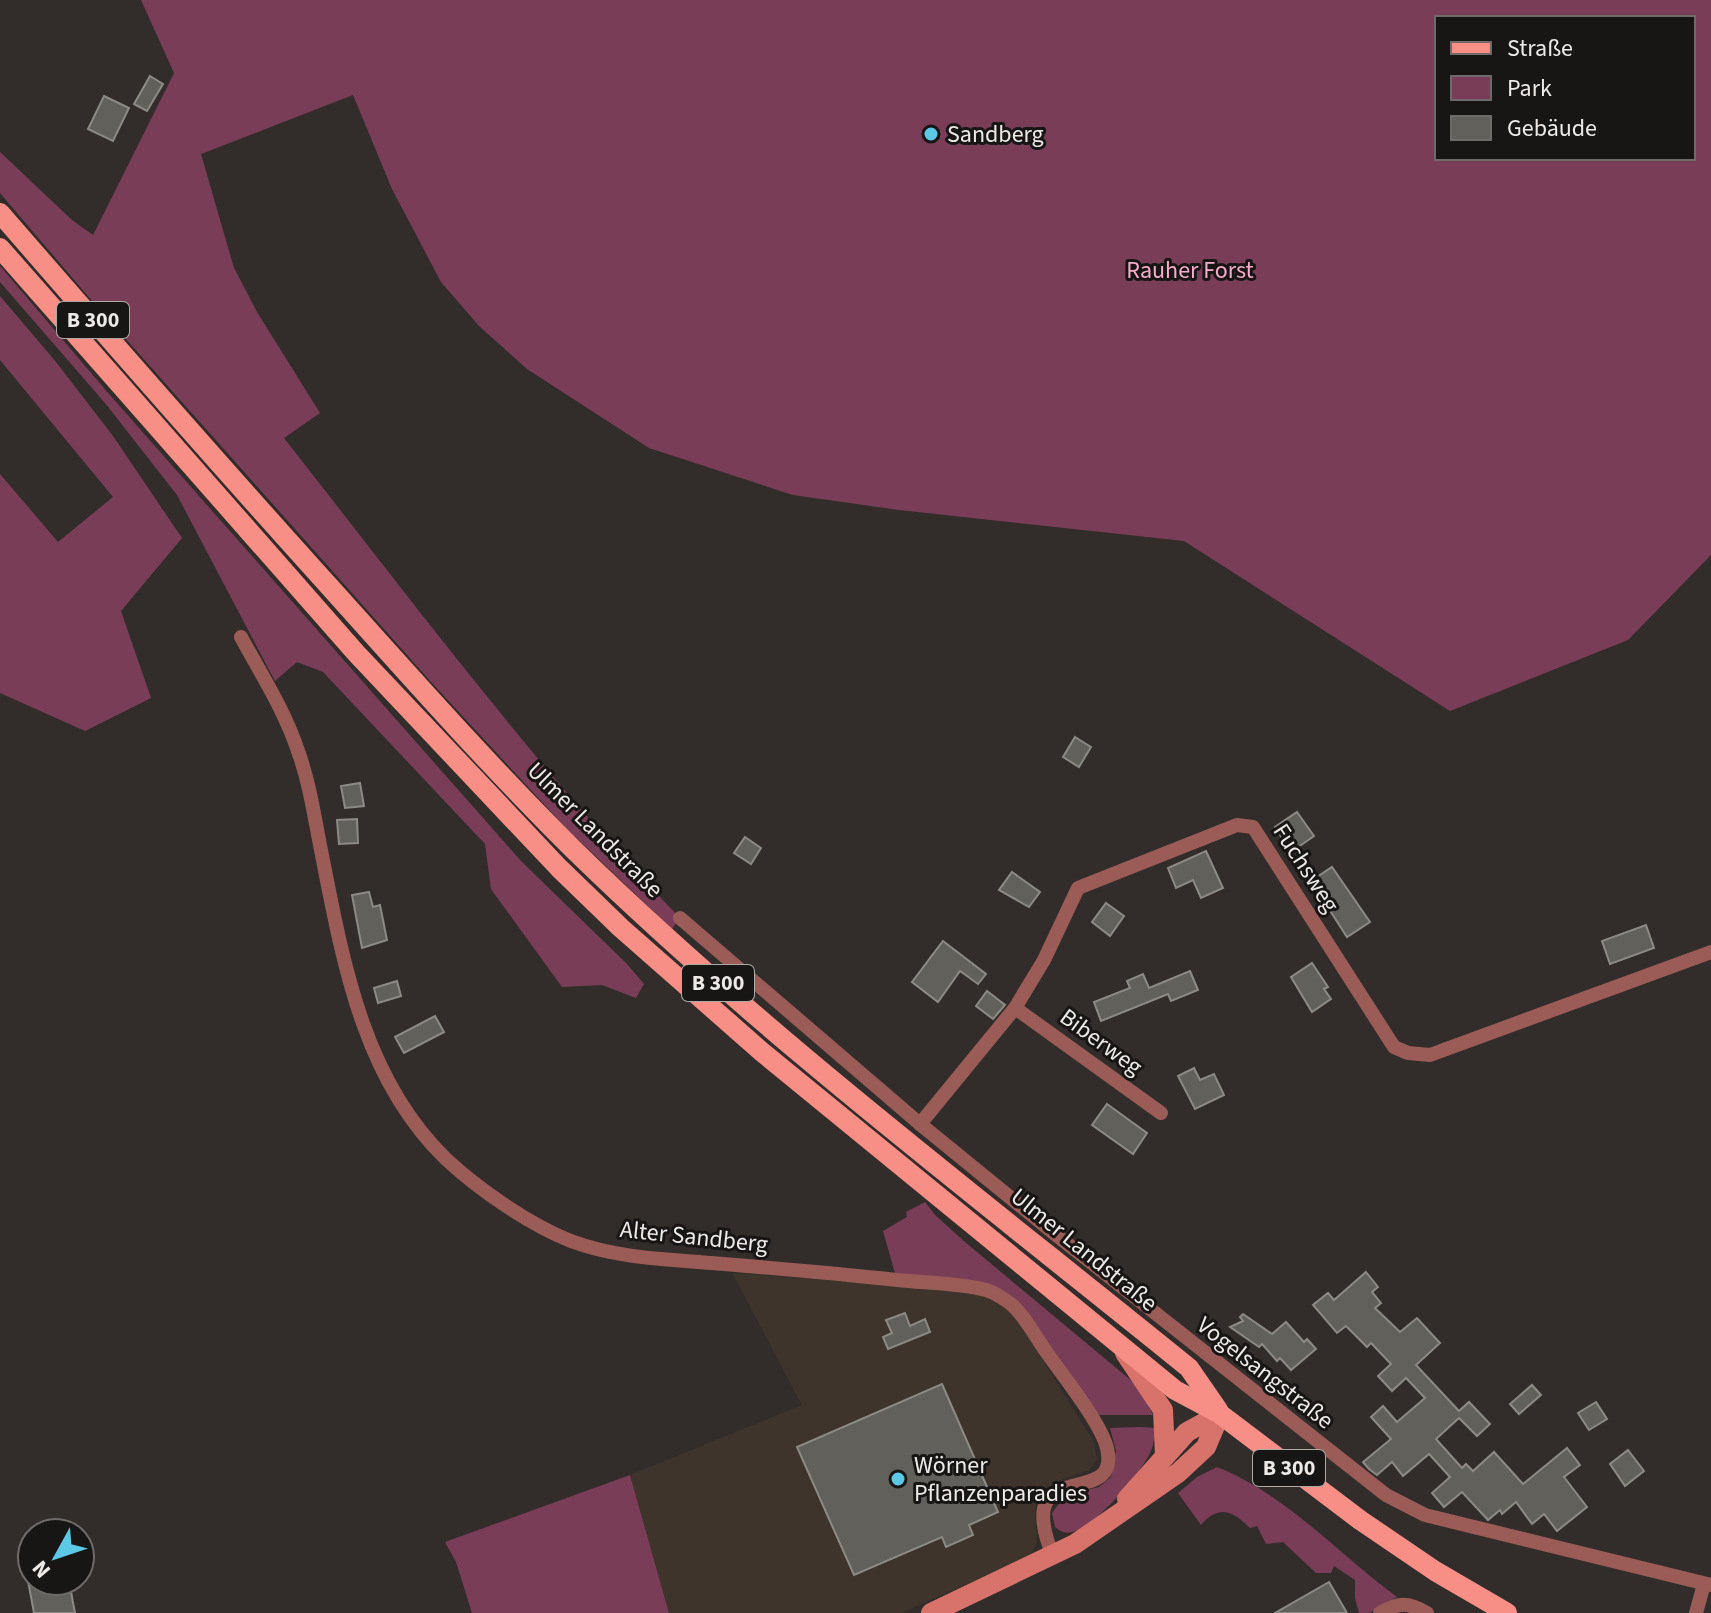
<svg xmlns="http://www.w3.org/2000/svg" width="1711" height="1613" font-family="'Source Sans 3',sans-serif">
  <style>
    .built { fill: #3e342c }
    .green { fill: #7a3d58; fill-rule: evenodd }
    .building { fill: #62605a; stroke: #8c8a84; stroke-width: 2 }
    .lines { fill: none; stroke-linecap: round; stroke-linejoin: round }
    .street { stroke: #9b5c57; stroke-width: 14 }
    .secondary { stroke: #d8736c; stroke-width: 20 }
    .primary { stroke: #f78f87; stroke-width: 20 }
    .poi-dot { fill: #5bc8e6; stroke: #181615; stroke-width: 3 }
    .labels { text-anchor: middle; dominant-baseline: central; stroke-width: 6; stroke-linejoin: round; paint-order: stroke }
    .shield { fill: #181615; stroke: #acaaa7; stroke-width: 2 }
    .shield-label { font-size: 22px; font-weight: bold; fill: #ece9e6 }
    .poi-label { font-size: 24px; fill: #ece9e6; stroke: #181615; text-anchor: start }
    .park-label { font-size: 24px; fill: #f5acca; stroke: #181615 }
    .street-label { font-size: 24px; fill: #ece9e6; stroke: #181615 }
  </style>
  <rect width="100%" height="100%" fill="#322d2a"/>
  <polygon class="built" points="732,1273 934,1288 982,1295 1002,1304 1015,1316 1094,1442 1097,1459 1089,1470 1061,1480 1041,1494 1036,1503 1035,1516 1037,1543 1029,1557 901,1613 669,1613 630,1475 802,1405"/>
  <g class="green">
    <path d="M 141,0 L 1711,0 L 1711,555 L 1628,640 L 1450,711 L 1184,541 L 899,510 L 793,495 L 649,448 L 527,369 L 479,326 L 441,282 L 392,189 L 353,95 L 201,154 L 234,268 L 257,312 L 320,413 L 284,438 C 412,601 536,768 680,918 L 672,929 L 566,828 L 432,683 L 93,302 L 0,193 L 0,152 L 72,220 L 93,235 L 174,73 ZM 1437,18 L 1693,18 L 1693,158 L 1437,158 Z"/>
    <polygon points="0,266 109,394 521,861 627,964 644,984 636,998 602,985 562,987 491,889 485,844 323,672 297,662 275,681 177,495 105,403 0,282"/>
    <polygon points="0,296 56,362 113,436 182,538 121,611 151,698 85,731 0,693 0,474 58,542 113,497 0,360"/>
    <polygon points="925,1202 935,1215 965,1242 1139,1387 1153,1415 1096,1415 1014,1299 895,1273 883,1231 907,1217 906,1212"/>
    <path d="M 1140,1427 L 1156,1428 C 1154,1437 1154,1445 1150,1453 C 1141,1473 1094,1528 1072,1532 C 1065,1534 1060,1531 1055,1527 L 1052,1513 L 1066,1495 L 1099,1487 L 1111,1477 L 1116,1451 L 1110,1428 Z"/>
    <path d="M 1217,1467 C 1287,1495 1337,1553 1397,1597 L 1369,1613 L 1359,1613 L 1355,1598 L 1355,1580 L 1334,1566 L 1331,1573 L 1316,1573 L 1283,1542 L 1266,1544 L 1257,1526 L 1250,1528 C 1233,1511 1219,1504 1201,1525 L 1178,1493 L 1197,1477 Z"/>
    <polygon points="630,1475 669,1613 472,1613 456,1562 445,1542"/>
  </g>
  <g class="building">
    <polygon points="150,76 163,84 147,111 134,104"/>
    <polygon points="104,96 129,108 113,141 88,129"/>
    <polygon points="1075,737 1091,747 1079,767 1063,757"/>
    <polygon points="360,783 364,806 345,808 341,786"/>
    <polygon points="1297,812 1314,836 1291,852 1275,827"/>
    <polygon points="357,819 358,843 339,844 337,820"/>
    <polygon points="745,837 761,848 751,864 734,853"/>
    <polygon points="1206,851 1223,888 1201,898 1193,880 1176,888 1168,868"/>
    <polygon points="1332,867 1370,922 1347,937 1311,881"/>
    <polygon points="1012,872 1040,892 1029,907 999,890"/>
    <polygon points="369,892 373,907 380,905 387,940 362,948 352,895"/>
    <polygon points="1106,903 1124,916 1110,936 1092,922"/>
    <polygon points="1646,925 1654,948 1610,964 1602,941"/>
    <polygon points="943,941 986,974 978,984 960,971 938,1002 912,982"/>
    <polygon points="1312,963 1328,987 1324,989 1331,999 1312,1012 1291,977"/>
    <polygon points="1190,971 1198,990 1171,1001 1168,994 1101,1021 1094,1002 1130,988 1127,981 1143,974 1149,988"/>
    <polygon points="397,981 401,996 378,1003 374,988"/>
    <polygon points="987,991 1005,1005 993,1019 976,1006"/>
    <polygon points="435,1016 444,1032 404,1053 395,1037"/>
    <polygon points="1194,1068 1200,1080 1214,1074 1224,1095 1195,1109 1178,1076"/>
    <polygon points="1107,1104 1147,1133 1133,1154 1092,1125"/>
    <polygon points="1366,1272 1378,1287 1372,1292 1381,1303 1375,1308 1400,1332 1417,1318 1440,1343 1416,1365 1459,1411 1469,1402 1490,1424 1477,1436 1459,1418 1436,1439 1462,1468 1466,1464 1473,1471 1494,1452 1523,1484 1567,1448 1580,1465 1564,1477 1587,1507 1557,1531 1544,1514 1532,1524 1516,1502 1502,1514 1500,1510 1488,1520 1462,1492 1444,1507 1432,1493 1450,1477 1429,1454 1403,1476 1392,1462 1377,1475 1369,1469 1363,1462 1391,1439 1371,1417 1383,1406 1397,1422 1425,1398 1406,1378 1392,1391 1378,1376 1391,1364 1371,1343 1367,1347 1346,1326 1337,1333 1313,1305 1328,1293 1334,1300"/>
    <polygon points="905,1313 910,1326 925,1319 930,1332 888,1349 883,1337 892,1333 886,1320"/>
    <polygon points="1243,1314 1272,1334 1286,1322 1304,1342 1307,1339 1316,1349 1291,1370 1280,1358 1277,1361 1262,1344 1259,1347 1230,1327 1243,1321 1240,1317"/>
    <polygon points="942,1384 998,1512 969,1525 973,1535 946,1547 942,1537 854,1575 797,1447"/>
    <polygon points="1532,1385 1541,1395 1519,1414 1510,1404"/>
    <polygon points="1596,1402 1607,1419 1589,1430 1578,1413"/>
    <polygon points="1628,1450 1644,1471 1625,1486 1610,1464"/>
    <polygon points="28,1581 69,1581 75,1613 34,1613"/>
    <polygon points="1329,1582 1347,1613 1275,1613"/>
  </g>
  <g class="lines">
    <g class="street">
      <path d="M 241,637 C 261,674 285,711 298,751 C 309,781 314,814 320,845 C 342,956 361,1077 446,1159 C 478,1189 530,1225 571,1241 C 616,1258 664,1259 711,1263 C 773,1268 835,1273 897,1280 C 925,1283 960,1283 986,1290 C 996,1293 1011,1303 1017,1310 C 1029,1323 1037,1339 1047,1353 C 1063,1376 1101,1423 1107,1448 C 1122,1512 1010,1451 1053,1556"/>
      <polyline points="680,918 920,1124 1055,1234 1386,1495 1425,1515 1711,1585"/>
      <polyline points="1015,1008 1161,1113"/>
      <polyline points="920,1124 1015,1008 1044,960 1078,888 1237,825 1253,827 1394,1047 1408,1053 1430,1055 1711,952"/>
      <path d="M 1380,1613 C 1399,1602 1408,1602 1427,1613"/>
      <polyline points="1696,1613 1704,1584"/>
    </g>
    <g class="secondary">
      <polyline points="1125,1353 1163,1410 1165,1455"/>
      <polyline points="1127,1499 1187,1432 1220,1414"/>
      <polyline points="931,1613 1075,1544 1178,1473 1206,1447 1220,1414"/>
    </g>
    <g class="primary">
      <path d="M 0,213 C 111,341 223,469 337,595 C 415,682 493,770 576,852 C 767,1038 982,1200 1189,1368 L 1218,1410"/>
      <polyline points="0,248 356,653 559,868 621,928 762,1052 1175,1390 1220,1414 1360,1520 1435,1571 1507,1613"/>
    </g>
  </g>
  <g class="poi-dot">
    <circle cx="931" cy="134" r="8"/>
    <circle cx="898" cy="1479" r="8"/>
  </g>
  <g class="labels">
    <g class="shield">
      <rect x="57" y="302" width="72" height="36" rx="6"/>
      <rect x="682" y="965" width="72" height="36" rx="6"/>
      <rect x="1253" y="1450" width="72" height="36" rx="6"/>
    </g>
    <g class="shield-label">
      <text x="93" y="320">B 300</text>
      <text x="718" y="983">B 300</text>
      <text x="1289" y="1468">B 300</text>
    </g>
    <g class="poi-label">
      <text x="947" y="134">Sandberg</text>
      <text x="914" y="1465">Wörner<tspan x="914" dy="28">Pflanzenparadies</tspan></text>
    </g>
    <g class="park-label">
      <text x="1190" y="270">Rauher Forst</text>
    </g>
    <g class="street-label">
      <text transform="translate(595 830) rotate(45)">Ulmer Landstraße</text>
      <text transform="translate(1306 868) rotate(57)">Fuchsweg</text>
      <text transform="translate(1101 1042) rotate(36)">Biberweg</text>
      <text transform="translate(694 1237) rotate(6)">Alter Sandberg</text>
      <text transform="translate(1084 1250) rotate(39)">Ulmer Landstraße</text>
      <text transform="translate(1265 1373) rotate(38)">Vogelsangstraße</text>
    </g>
  </g>
  <rect x="1435" y="16" width="260" height="144" fill="#181615" stroke="#6d6a69" stroke-width="2"/>
  <rect x="1451" y="42" width="40" height="12" fill="#f78f87" stroke="#6d6a69" stroke-width="2"/>
  <text x="1507" y="56" font-size="24" fill="#ece9e6">Straße</text>
  <rect x="1451" y="76" width="40" height="24" fill="#7a3d58" stroke="#6d6a69" stroke-width="2"/>
  <text x="1507" y="96" font-size="24" fill="#ece9e6">Park</text>
  <rect x="1451" y="116" width="40" height="24" fill="#62605a" stroke="#6d6a69" stroke-width="2"/>
  <text x="1507" y="136" font-size="24" fill="#ece9e6">Gebäude</text>
  <g transform="translate(56 1557) rotate(230)"><circle r="38" fill="#181615" stroke="#6d6a69" stroke-width="2"/>
  <path d="M0-6L14 30L0 20L-14 30Z" fill="#5bc8e6"/>
  <text y="-12" font-size="22" font-weight="bold" text-anchor="middle" fill="#ece9e6">N</text>
  </g>
</svg>
